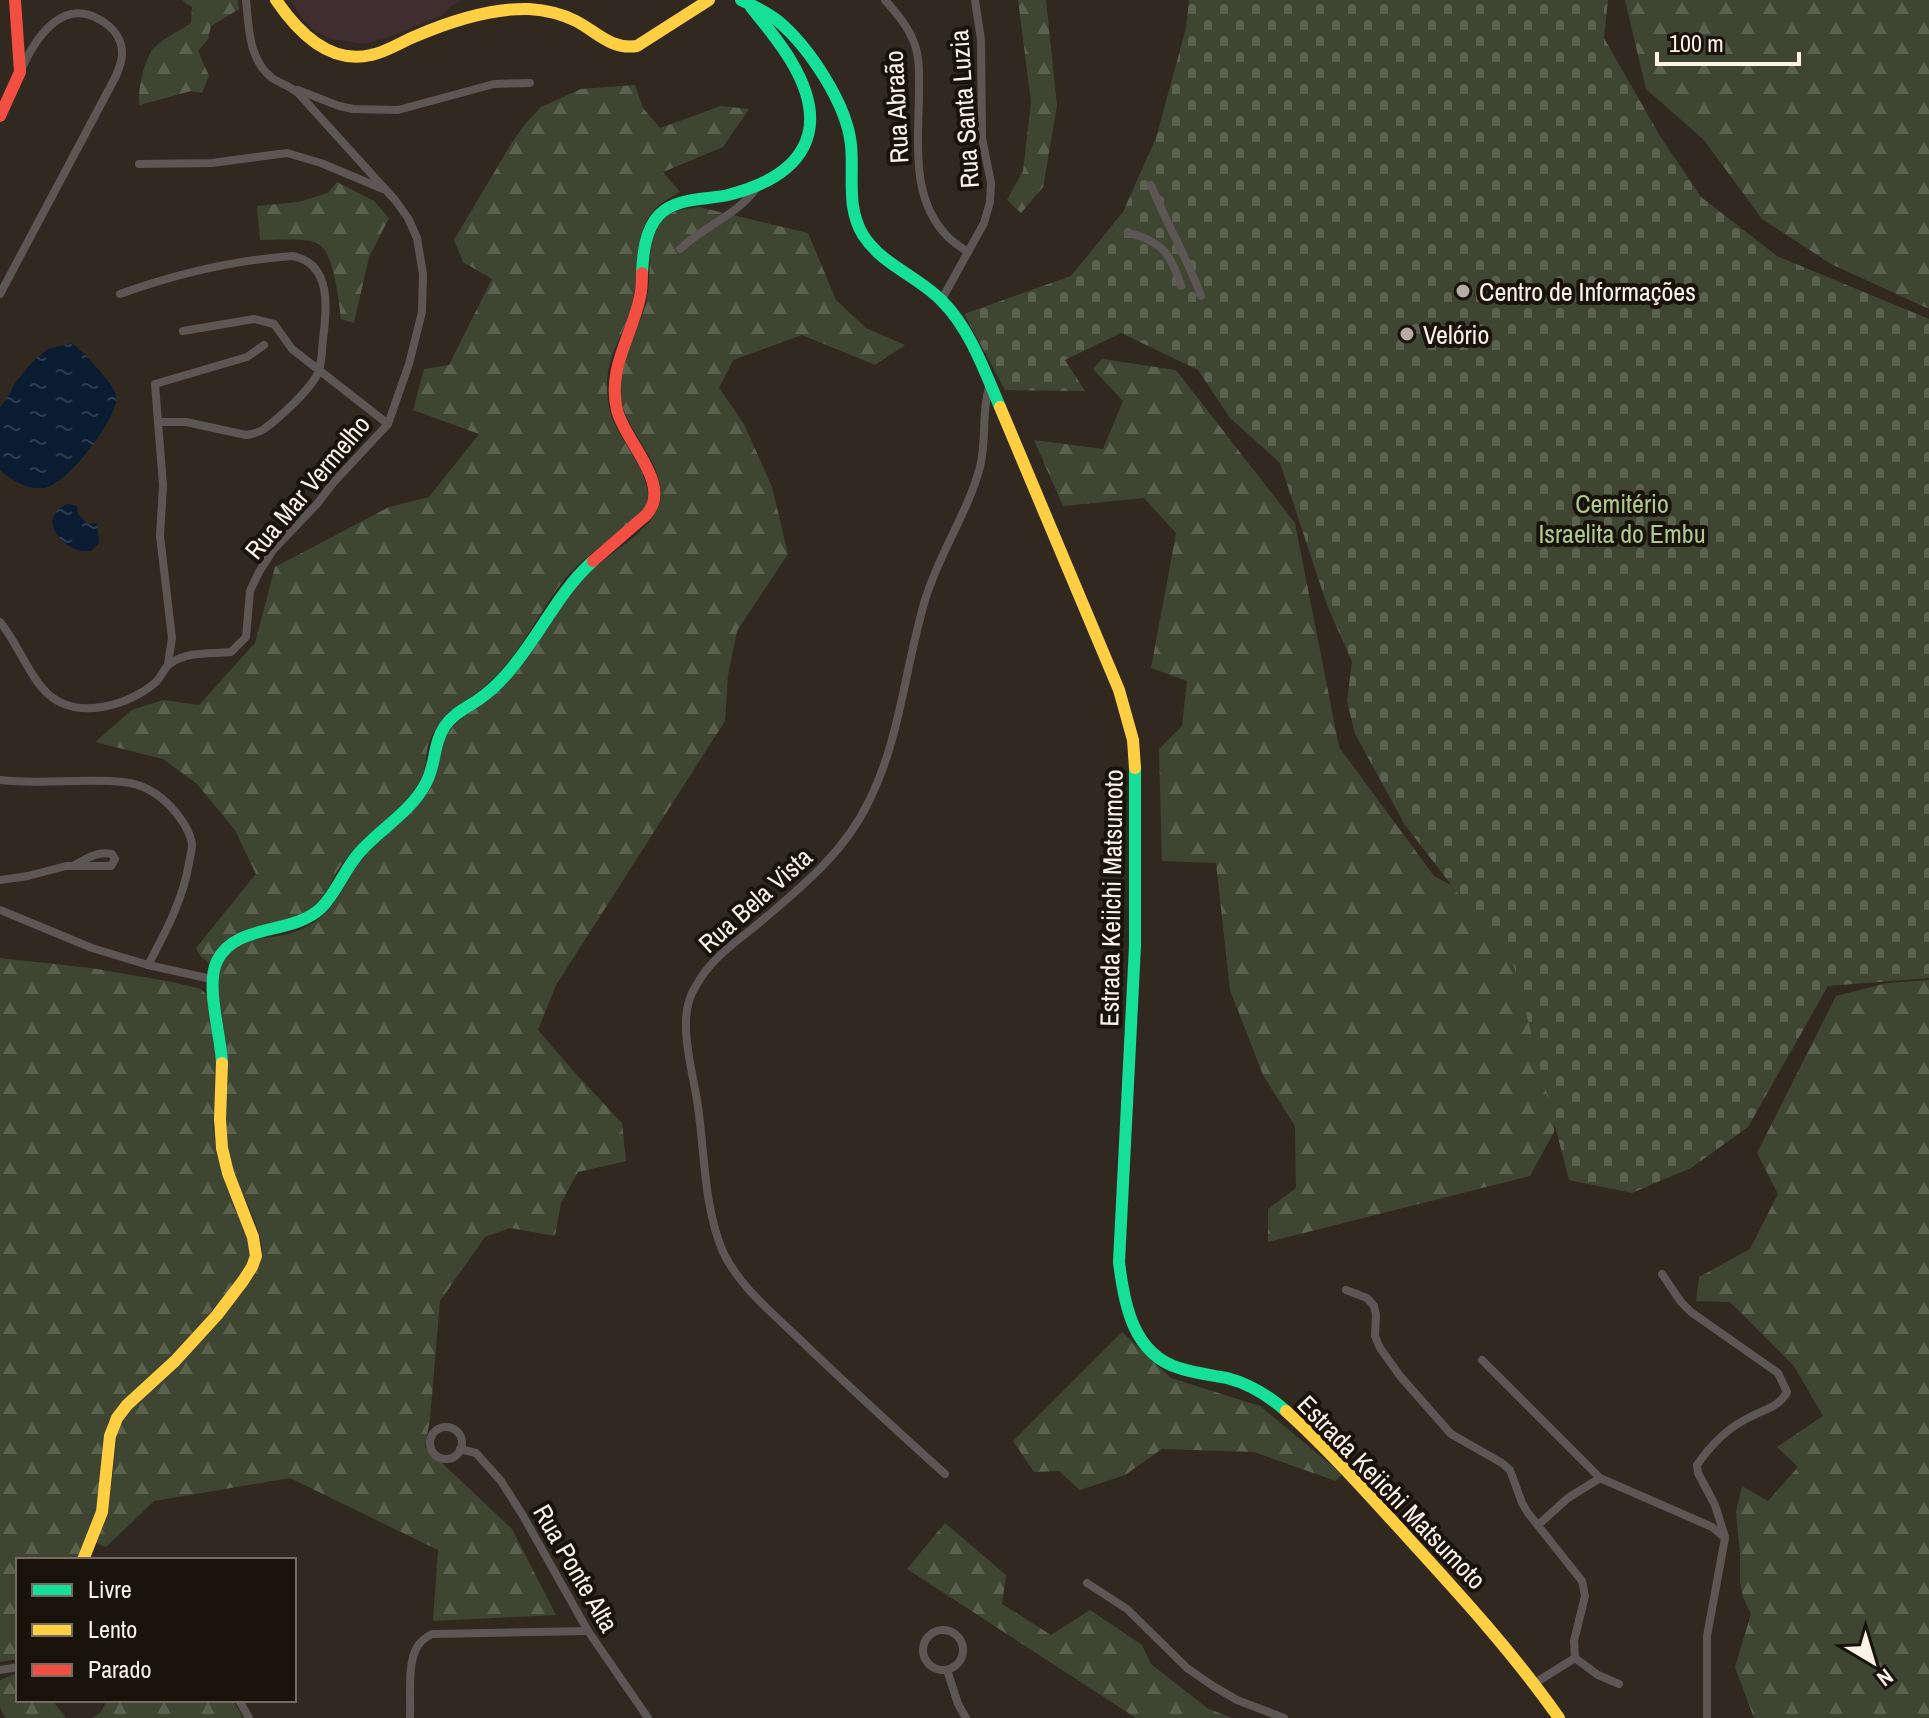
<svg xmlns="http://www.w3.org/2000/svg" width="1929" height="1718" font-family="'Archivo Narrow',sans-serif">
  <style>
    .education { fill: #402d2f }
    .forest { fill: url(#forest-firs) }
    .cemetery { fill: url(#cemetery-stones) }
    .water { fill: url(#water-ripples) }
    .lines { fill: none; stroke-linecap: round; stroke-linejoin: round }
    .street { stroke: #5c5754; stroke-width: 8 }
    .fast { stroke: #16e098; stroke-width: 12 }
    .slow { stroke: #ffcf43; stroke-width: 12 }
    .jam { stroke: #f24e42; stroke-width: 12 }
    .poi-dot { fill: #b6aca1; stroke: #1a130c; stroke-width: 3 }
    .labels { text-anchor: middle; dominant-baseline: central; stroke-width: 8; stroke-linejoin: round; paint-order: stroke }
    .street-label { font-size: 26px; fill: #fdf2e7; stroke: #1a130c }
    .poi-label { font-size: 26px; fill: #fdf2e7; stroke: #1a130c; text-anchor: start }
    .park-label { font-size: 26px; fill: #aeca90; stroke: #1a130c }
  </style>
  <defs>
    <pattern id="forest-firs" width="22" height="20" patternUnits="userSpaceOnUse" patternTransform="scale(2)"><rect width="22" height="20" fill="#3e4631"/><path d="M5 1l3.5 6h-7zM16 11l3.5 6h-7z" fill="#5b614f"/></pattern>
    <pattern id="cemetery-stones" width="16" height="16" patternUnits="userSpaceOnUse" patternTransform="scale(2)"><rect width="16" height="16" fill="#3e4631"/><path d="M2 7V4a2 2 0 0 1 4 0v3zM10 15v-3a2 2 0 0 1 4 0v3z" fill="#5b614f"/></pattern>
    <pattern id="water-ripples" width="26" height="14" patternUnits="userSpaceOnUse" patternTransform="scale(2)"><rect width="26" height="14" fill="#091c31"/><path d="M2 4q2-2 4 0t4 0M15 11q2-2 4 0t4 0" fill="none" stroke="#2e3d4f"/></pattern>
  </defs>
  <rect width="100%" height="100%" fill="#312920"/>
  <polygon class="education" points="290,0 458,0 459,2 450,7 443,15 387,38 364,44 332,39 316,32 304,21"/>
  <g class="forest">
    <path d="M 182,0 L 238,0 L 239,9 L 211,26 L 208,39 L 198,51 L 209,76 L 202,93 L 191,91 L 140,105 C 136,94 145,58 153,49 C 163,38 179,31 191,23 L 192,7 Z"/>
    <polygon points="1018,0 1046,0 1057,106 1043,187 1021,213 1007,200 1023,171 1031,102"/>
    <polygon points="1625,0 1929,0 1929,309 1831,264 1762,219 1704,140 1646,89"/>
    <path d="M 635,85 L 643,108 L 660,128 L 721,106 L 749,109 L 723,147 L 663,172 L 680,192 C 670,198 657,204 651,214 C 634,238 640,269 634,296 C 625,342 598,358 610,412 C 616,438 659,480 645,506 C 643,510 637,515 633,519 C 616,536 595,549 577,566 C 545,597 529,641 499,673 C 492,680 484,688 476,693 C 465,702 451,708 443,719 C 435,729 429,739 427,751 C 425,762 426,771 420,781 C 401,814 364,833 342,864 C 332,877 328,894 315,905 C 279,937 234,911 209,963 L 201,957 L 196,948 L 256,874 L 235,830 L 197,784 L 163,759 L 95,742 L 132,710 L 163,700 L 199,705 L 255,643 L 275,567 L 389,507 L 429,497 L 479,434 L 413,410 L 424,369 L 449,365 L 492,279 L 463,262 L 454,240 L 511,144 L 525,124 L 541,107 L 581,89 Z"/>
    <path d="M 337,182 L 374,201 L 389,218 L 369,257 L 354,323 L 341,319 C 339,302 334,250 317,243 C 307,238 273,240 260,240 L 257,206 L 298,202 L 328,193 Z"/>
    <path d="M 699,207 L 808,233 L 836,300 L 866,328 L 905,345 L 875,365 L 802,335 L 733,360 L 719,388 L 744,424 L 772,487 L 788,554 L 737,631 L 728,675 L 725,721 L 556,985 L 538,1030 L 576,1074 L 622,1123 L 626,1161 L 578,1172 L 561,1203 L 555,1236 L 510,1228 L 485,1237 L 440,1301 L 430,1419 L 425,1447 L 512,1529 L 556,1615 L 433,1621 L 438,1550 L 290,1478 L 154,1501 L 106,1547 L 96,1543 L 108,1514 L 118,1427 L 124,1417 L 240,1296 C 249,1284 260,1270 262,1255 C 264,1231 239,1190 231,1166 C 228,1153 224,1139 224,1126 C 224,1099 229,1072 226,1045 C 225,1027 215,993 217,978 C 218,973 222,963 225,959 C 239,935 269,940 292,933 C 304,929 317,922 326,912 C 342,897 349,873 364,857 C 385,833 413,816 430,789 C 441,771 436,749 449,732 C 461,714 488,701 505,685 C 531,659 547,626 568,597 C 577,584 588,572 600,563 C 619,548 656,525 660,501 C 666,462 625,433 620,395 C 616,360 640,332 647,299 C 652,274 645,242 662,220 C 670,210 687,209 699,207 Z"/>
    <polygon points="1102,359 1176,370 1295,523 1339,747 1434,876 1513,918 1560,1046 1554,1132 1530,1176 1268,1242 1268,1209 1296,1188 1295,1126 1263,1075 1230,990 1216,863 1162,861 1159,749 1182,726 1187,681 1151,668 1176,533 1144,498 1063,506 1034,440 1103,449 1123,401 1093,369"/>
    <polygon points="0,958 91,968 172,982 201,989 208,996 216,1048 216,1103 213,1127 216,1149 250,1243 251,1255 246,1270 231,1289 164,1365 116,1410 108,1422 105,1438 97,1511 78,1560 18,1560 18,1659 0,1662"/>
    <polygon points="1929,980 1929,1718 1754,1718 1735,1667 1751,1614 1743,1597 1740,1582 1740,1554 1736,1512 1742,1486 1768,1501 1798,1467 1777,1447 1823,1416 1794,1366 1730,1302 1696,1301 1699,1277 1750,1249 1778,1194 1757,1153 1836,996 1887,983"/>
    <polygon points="1122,1332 1171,1378 1260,1406 1342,1474 1336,1481 1254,1452 1162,1449 1125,1475 1080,1490 1059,1471 1034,1472 1013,1441"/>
    <polygon points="945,1523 1006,1575 1002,1604 1051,1635 1090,1610 1142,1645 1151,1664 1207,1708 1232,1718 1136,1718 907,1569"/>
    <polygon points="18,1673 18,1700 52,1700 66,1718 5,1718 0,1707 0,1680"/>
    <polygon points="107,1700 233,1700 243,1718 93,1718 101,1712"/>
  </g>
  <polygon class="cemetery" points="1189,0 1608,0 1604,38 1660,136 1701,197 1777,256 1929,319 1929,978 1828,986 1748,1127 1691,1168 1632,1193 1569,1180 1514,966 1405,825 1355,734 1347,701 1352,662 1327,605 1280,463 1230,418 1198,370 1121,333 1065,360 1085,391 1005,390 964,314 1071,276 1123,212 1156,138 1186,28"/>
  <g class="water">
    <path d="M 71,343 C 81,348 113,384 116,394 C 121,416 66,486 44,488 C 26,490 13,481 0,470 L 0,407 L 9,395 L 15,383 L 33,361 L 48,349 Z"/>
    <path d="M 68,504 L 77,506 L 78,514 L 88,524 L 97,523 L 99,543 L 91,551 C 65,555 33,517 68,504 Z"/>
  </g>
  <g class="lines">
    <g class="street">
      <path d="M 885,0 C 896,13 907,25 913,40 C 920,56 919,73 919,90 C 919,139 909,198 948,237 C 954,243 962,248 968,252"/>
      <polyline points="298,90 339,106 353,109 398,110 494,84 530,83"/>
      <polyline points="139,164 212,163 287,153 321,163 383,189"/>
      <path d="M 1151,185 C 1166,223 1187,257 1201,296"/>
      <path d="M 1129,233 C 1163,242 1171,254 1181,286"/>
      <path d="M 680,249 C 704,226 738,215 757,187"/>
      <path d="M 0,294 L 116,76 C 120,66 124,56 121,45 C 116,24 86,7 65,16 C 44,25 31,48 22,68"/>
      <path d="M 120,294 C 176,274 233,260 293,256 C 332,264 327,309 323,339 C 322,349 322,361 319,370 C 314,387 278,419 264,429 C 258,433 253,434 246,435 L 186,422 L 158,422"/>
      <polyline points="942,299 984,223 990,202 991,183 982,138 981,40 975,0"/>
      <polyline points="183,331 254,319 274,324 292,349 388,424"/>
      <path d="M 0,622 C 17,642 30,678 48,694 C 78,721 130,705 156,682 C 162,676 164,667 171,663 C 188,651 211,654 231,652 L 246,637 L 250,591 L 259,572 L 273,550 L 317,504 L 333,483 L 388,424 L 409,364 L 422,312 L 423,274 L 417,238 L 408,218 L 395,200 L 299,94 C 291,86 281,84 272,78 C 248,59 249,27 246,0"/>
      <polyline points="168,664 172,638 160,536 163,485 155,384 247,357 264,345"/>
      <path d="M 0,780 C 41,785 82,778 123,782 C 143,784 158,793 171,807 C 180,817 190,830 192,844 C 192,850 190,857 189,863 C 183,900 165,933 148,965 L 92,948 L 0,910"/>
      <path d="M 0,880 L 28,876 L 66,866 L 111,866 L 115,859 L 112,854 C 98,851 87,858 75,865"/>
      <polyline points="148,965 211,979"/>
      <path d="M 1662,1274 L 1681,1302 L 1691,1312 L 1778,1373 L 1787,1392 C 1779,1407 1765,1409 1750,1417 C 1729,1427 1710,1446 1697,1465 L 1698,1473 L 1715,1505 L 1725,1537"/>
      <polyline points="1346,1290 1367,1298 1374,1306 1376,1315 1375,1336 1380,1348 1400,1376 1451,1434 1502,1463 1510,1470 1522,1503 1528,1513 1582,1581 1585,1596 1574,1641 1575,1658 1598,1675 1619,1684"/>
      <polyline points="1482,1360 1600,1478 1712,1527 1725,1538 1707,1636 1707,1718"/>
      <circle cx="446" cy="1443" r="16"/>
      <polyline points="460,1449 476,1453 501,1481 522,1514 588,1631 648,1718"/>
      <path d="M 945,1474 C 894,1428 844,1382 794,1334 C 769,1310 738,1284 723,1252 C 703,1205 705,1150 697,1100 C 692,1069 678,1022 692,993 C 695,987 699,981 702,976 C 715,957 735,942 753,928 C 798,890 844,854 869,801 C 901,737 905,665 926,597 C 940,552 968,512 980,467 C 987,439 981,412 990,384"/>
      <polyline points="1538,1525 1568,1498 1600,1478"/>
      <polyline points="1087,1583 1127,1609 1187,1668 1213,1686 1237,1700 1284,1718"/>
      <circle cx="943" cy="1650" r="20"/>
      <polyline points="0,1670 18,1667"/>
      <polyline points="947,1670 958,1704 966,1718"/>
      <polyline points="1535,1683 1575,1658"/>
      <polyline points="239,1700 249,1718"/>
      <path d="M 410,1718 C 411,1698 407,1664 417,1647 C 421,1641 426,1637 432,1634 L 588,1631"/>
    </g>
    <g class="fast">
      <path d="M 741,0 C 754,6 767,12 778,21 C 809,47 847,104 851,145 C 854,176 846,207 863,235 C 882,265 918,276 942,301 C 970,329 985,372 1000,407"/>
      <path d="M 642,273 C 643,254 645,230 659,215 C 676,197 706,200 728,195 C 803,176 833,131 791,61 C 780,42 765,25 751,7"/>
      <path d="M 1135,768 L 1135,946 L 1119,1262 C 1124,1304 1133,1354 1179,1368 C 1194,1373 1211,1375 1227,1378 C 1250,1384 1269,1396 1286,1411"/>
      <path d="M 222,1063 C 221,1035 205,985 217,961 C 236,922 292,936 321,908 C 337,892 344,870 359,853 C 380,829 411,812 426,783 C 436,765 433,743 445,726 C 453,714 466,708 478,700 C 488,693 497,685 505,676 C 538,640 556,594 593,561"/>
    </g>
    <g class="slow">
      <path d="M 276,0 C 297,31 329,65 371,55 C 387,52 401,42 416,36 C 451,21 490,8 529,9 C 545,10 562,14 576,21 C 597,32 611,50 637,46 L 709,0"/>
      <polyline points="1000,407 1119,690 1133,740 1135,768"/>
      <path d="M 1286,1411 C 1330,1451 1369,1495 1409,1539 C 1462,1597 1514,1654 1559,1718"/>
      <polyline points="83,1560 102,1512 110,1436 117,1418 127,1405 175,1361 217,1315 243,1281 252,1267 256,1256 253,1237 228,1173 222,1148 220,1119 222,1063"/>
    </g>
    <g class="jam">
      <polyline points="0,116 20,72 15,0"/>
      <path d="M 593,561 L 646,515 C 674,485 624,441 617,410 C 607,368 632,336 640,297 C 642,289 642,281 642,273"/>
    </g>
  </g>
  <g class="poi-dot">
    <circle cx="1463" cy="291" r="8"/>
    <circle cx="1407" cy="334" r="8"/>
  </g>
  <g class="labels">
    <g class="street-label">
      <text transform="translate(896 107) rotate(-93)">Rua Abraão</text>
      <text transform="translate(964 109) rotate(-94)">Rua Santa Luzia</text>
      <text transform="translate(307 487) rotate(-50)">Rua Mar Vermelho</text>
      <text transform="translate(1111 898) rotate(-89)">Estrada Keiichi Matsumoto</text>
      <text transform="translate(755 900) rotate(-42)">Rua Bela Vista</text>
      <text transform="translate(1392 1492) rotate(46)">Estrada Keiichi Matsumoto</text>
      <text transform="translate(576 1568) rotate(60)">Rua Ponte Alta</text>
    </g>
    <g class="poi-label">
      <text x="1479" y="291">Centro de Informações</text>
      <text x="1423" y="334">Velório</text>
    </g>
    <g class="park-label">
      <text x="1622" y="503">Cemitério<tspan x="1622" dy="30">Israelita do Embu</tspan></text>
    </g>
  </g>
  <rect x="16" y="1558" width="280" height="144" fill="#1a130c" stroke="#756c64" stroke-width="2"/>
  <rect x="32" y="1584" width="40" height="12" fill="#16e098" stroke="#756c64" stroke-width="2"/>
  <text x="88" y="1598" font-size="24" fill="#fdf2e7">Livre</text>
  <rect x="32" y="1624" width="40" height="12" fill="#ffcf43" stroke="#756c64" stroke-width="2"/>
  <text x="88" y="1638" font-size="24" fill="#fdf2e7">Lento</text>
  <rect x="32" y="1664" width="40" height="12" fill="#f24e42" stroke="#756c64" stroke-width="2"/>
  <text x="88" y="1678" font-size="24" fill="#fdf2e7">Parado</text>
  <g transform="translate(1873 1662) rotate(142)" stroke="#1a130c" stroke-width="6" paint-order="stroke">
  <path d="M0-6L14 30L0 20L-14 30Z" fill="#fdf2e7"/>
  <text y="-12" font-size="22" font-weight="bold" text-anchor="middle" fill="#fdf2e7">N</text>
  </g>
  <path d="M1657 52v12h142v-12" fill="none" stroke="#fdf2e7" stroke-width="4"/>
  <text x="1669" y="52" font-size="24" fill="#fdf2e7" stroke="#1a130c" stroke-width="6" paint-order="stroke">100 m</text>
</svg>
